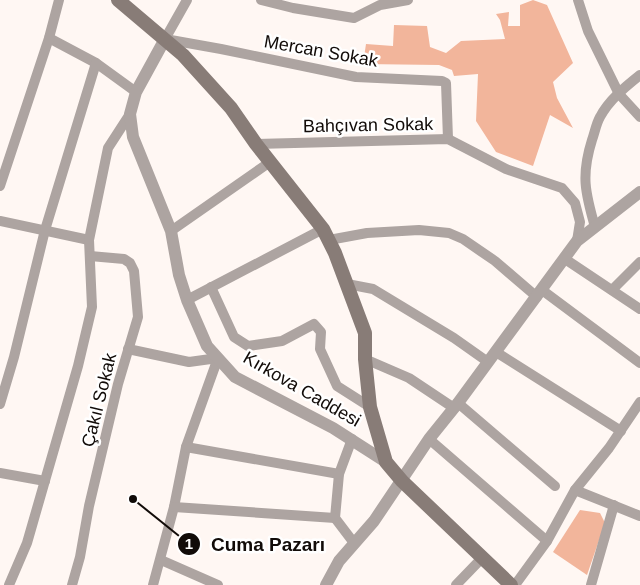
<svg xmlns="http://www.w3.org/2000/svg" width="640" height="585" font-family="Helvetica,sans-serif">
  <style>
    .green { fill: #f2b59b }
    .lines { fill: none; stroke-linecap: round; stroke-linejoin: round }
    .minor { stroke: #ada4a1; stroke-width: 10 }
    .tertiary { stroke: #ada4a1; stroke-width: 12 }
    .secondary { stroke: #887c77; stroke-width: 14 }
    .labels { text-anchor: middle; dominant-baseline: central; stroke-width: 5; stroke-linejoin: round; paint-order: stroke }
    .street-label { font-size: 18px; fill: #110b08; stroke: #fff }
    .leader { fill: none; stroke: #110b08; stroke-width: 2 }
    .callout-dot { fill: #110b08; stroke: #fff; stroke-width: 2 }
    .mark-label { font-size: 15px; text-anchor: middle; font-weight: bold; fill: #fff }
    .callout-label { font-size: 19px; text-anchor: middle; font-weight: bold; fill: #110b08; stroke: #fff; stroke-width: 5; stroke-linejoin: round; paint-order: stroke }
  </style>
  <rect width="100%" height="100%" fill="#fff7f3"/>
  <g class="green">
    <polygon points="533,0 547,5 573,63 553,82 557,98 573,128 550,115 533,166 496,152 476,121 478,74 454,76 452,70 439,65 363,64 366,44 393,46 394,25 427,26 430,47 446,53 461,41 505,39 500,20 496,14 509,12 508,26 520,26 520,5"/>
    <polygon points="580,510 600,513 605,523 587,575 553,552"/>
  </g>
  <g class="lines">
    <g class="minor">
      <polyline points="187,0 165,39 221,49 356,77 442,81 446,83 448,139"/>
      <polyline points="261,0 293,8 354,18 380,5 408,0"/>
      <polyline points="578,0 588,31 619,94 640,117"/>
      <polyline points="49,38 96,63 136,92"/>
      <polyline points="256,144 448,139 506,169 562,188 575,203 580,222 577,241"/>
      <polyline points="0,186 49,38 59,0"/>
      <polyline points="0,221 89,240"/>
      <path d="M 595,227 C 585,192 581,175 592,140 C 595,132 596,124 600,117 C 609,100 625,87 640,75"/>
      <polyline points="171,231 270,162"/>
      <polyline points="329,240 367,233 419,230 449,233 463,239 495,261 537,297"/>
      <polyline points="565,259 640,309"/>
      <polyline points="347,284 373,289 454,338 488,362"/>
      <polyline points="211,287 234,337 248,346 282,341 314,324 321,332 320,349 337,386 370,407"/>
      <polyline points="542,290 640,363"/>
      <polyline points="612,290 640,262"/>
      <polyline points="187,300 323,229"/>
      <polyline points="128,349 189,362 218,358 186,447 174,507 153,585"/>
      <polyline points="496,352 621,431"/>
      <polyline points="365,359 409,378 454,408"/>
      <polyline points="458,403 555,486"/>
      <polyline points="0,404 14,357 45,230 96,63"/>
      <polyline points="352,439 339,474 335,518 354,543"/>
      <polyline points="429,439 547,541"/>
      <polyline points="186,447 339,474"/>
      <polyline points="0,473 45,481"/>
      <polyline points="575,490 640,516"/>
      <polyline points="174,507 335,518"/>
      <polyline points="161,560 218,585"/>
      <polyline points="9,585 27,543 78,366 92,307 89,240 108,148 130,114"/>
      <polyline points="72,585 80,557 89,506 118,384 138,317 134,271 130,263 124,259 90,256"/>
      <polyline points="456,585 483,557"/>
      <polyline points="515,585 547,541 575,490 609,448 640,402"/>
      <polyline points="591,585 614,505"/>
    </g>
    <g class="tertiary">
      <polyline points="165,39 136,92 130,114 133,137 171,231 179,275 187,300 207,346 235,377 333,428 386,462"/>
      <polyline points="326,585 339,561 374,521 429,439 458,403 577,241 640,192"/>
    </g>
    <polyline class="secondary" points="118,0 183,55 231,108 256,144 323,229 335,253 365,333 365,359 370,407 386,462 402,481 511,585"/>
  </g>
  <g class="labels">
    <g class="street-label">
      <text transform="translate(321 51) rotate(10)">Mercan Sokak</text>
      <text transform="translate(368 125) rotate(-1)">Bahçıvan Sokak</text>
      <text transform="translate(302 389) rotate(30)">Kırkova Caddesi</text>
      <text transform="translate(99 400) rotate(-76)">Çakıl Sokak</text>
    </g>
  </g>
  <path class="leader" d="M133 499L189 544"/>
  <g class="callout-dot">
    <circle cx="133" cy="499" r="5"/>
    <circle cx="189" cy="544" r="12"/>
  </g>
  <g class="mark-label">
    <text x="189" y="549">1</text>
  </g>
  <g class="callout-label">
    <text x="268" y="551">Cuma Pazarı</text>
  </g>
</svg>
